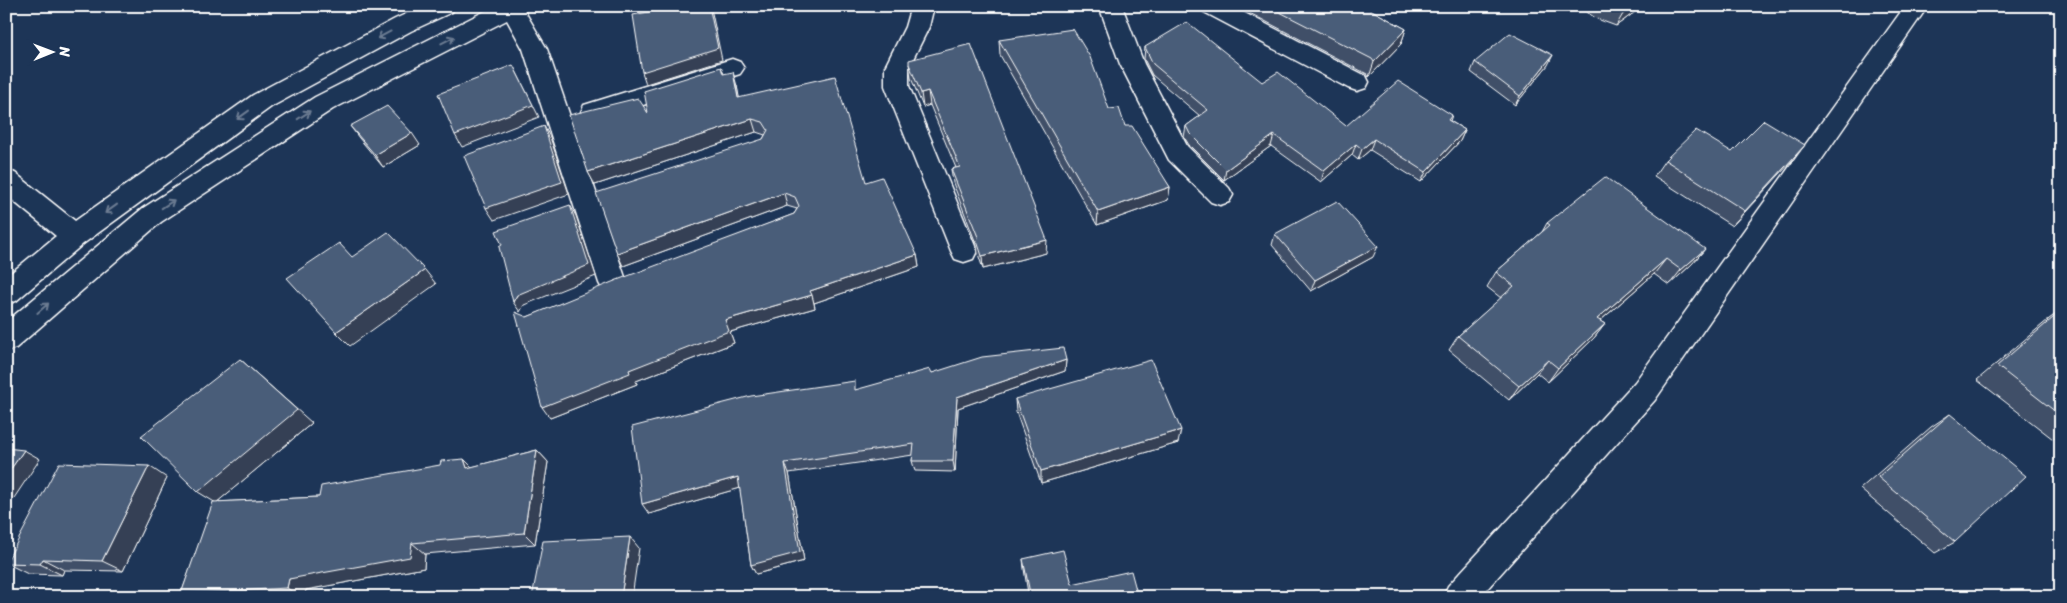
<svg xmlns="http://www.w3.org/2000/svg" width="2067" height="603" font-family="Sriracha,sans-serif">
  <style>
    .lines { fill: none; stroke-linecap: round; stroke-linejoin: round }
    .minor-casing { stroke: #fff; stroke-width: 3 }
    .minor { fill: #1d3557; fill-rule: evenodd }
    .wall { fill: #405068; stroke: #fff }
    .shaded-wall { fill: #344155; stroke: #fff }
    .building { fill: #4a5d79; stroke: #fff }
    .oneway { stroke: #6c7c92 }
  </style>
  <rect width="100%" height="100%" fill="#1d3557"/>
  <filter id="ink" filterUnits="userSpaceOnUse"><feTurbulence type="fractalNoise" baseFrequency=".02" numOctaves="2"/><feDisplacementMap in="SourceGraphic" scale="10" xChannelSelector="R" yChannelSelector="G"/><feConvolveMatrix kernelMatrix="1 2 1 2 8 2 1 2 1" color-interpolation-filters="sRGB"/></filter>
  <g filter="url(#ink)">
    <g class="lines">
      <g class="minor-casing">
        <g id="minor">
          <polygon points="423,6 455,6 452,12 411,31 271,107 83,244 16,301 6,304 6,277 56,236 6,195 6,170 15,173 75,221 253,95 395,19"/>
          <polygon points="495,6 526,6 524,10 547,49 627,283 623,291 613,294 603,291 599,283 523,49 507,20 333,109 161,222 16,348 6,351 6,322 143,208 315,97"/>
          <polygon points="911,6 934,6 929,27 909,67 909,86 977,251 973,259 964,262 955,259 951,251 885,86 885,67 905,27"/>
          <polygon points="1099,6 1122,6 1144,64 1187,146 1229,188 1233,195 1229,202 1220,205 1211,202 1169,160 1120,64"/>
          <polygon points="1201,6 1231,6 1366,76 1369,82 1366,88 1357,91 1348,88 1204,12"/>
          <polygon points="1905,6 1928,6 1655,400 1480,597 1443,597 1448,586 1635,382"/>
          <polygon points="732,59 740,62 744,68 740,74 593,121 584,119 581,112 584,105"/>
        </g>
      </g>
      <use href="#minor" class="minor"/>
    </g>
    <g class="wall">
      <polygon points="1236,6 1364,6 1406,29 1401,44 1369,77 1367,74"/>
      <polygon points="1578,6 1643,6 1616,26 1597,19"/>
      <polygon points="999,40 1109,109 1125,126 1170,187 1168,200 1097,225 1000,55"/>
      <polygon points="1145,47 1262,82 1346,126 1452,115 1450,121 1465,130 1460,141 1421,182 1370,150 1358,160 1352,155 1321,182 1271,146 1224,180 1189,145 1184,137 1186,126 1200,116 1152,75 1144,59"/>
      <polygon points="1475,62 1548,65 1515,105 1471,72"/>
      <polygon points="909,64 1046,253 983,269 978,254 977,246 953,183 951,169 956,168 930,105 923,107 911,78"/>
      <polygon points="721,67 724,74 737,86 739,98 866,182 917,255 919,267 814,303 815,308 730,332 734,343 636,381 637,384 550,418 527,317 794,214 797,209 787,206 623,266 763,139 765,135 756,132 595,185 588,172 648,113"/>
      <polygon points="350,126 420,145 383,167 359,138"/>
      <polygon points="1805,145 1732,226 1654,176 1665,160"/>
      <polygon points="1547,223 1705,249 1692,264 1669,285 1654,274 1600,321 1605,324 1594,338 1548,382 1537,373 1509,400 1449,350 1458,336 1501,298 1487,287 1496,272 1542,232"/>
      <polygon points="1275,234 1373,257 1311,291 1272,245"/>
      <polygon points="2061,310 2061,434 2053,439 1977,380 2049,319"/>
      <polygon points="1066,360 1065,371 958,408 955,472 915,471 912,461 913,455 789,473 804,561 756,574 751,565 740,488 649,514 857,390 932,373"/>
      <polygon points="1015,399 1178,443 1041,483 1016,412"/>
      <polygon points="1950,414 1955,542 1935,553 1860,489 1931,427"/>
      <polygon points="312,423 217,502 319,497 472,467 537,450 548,462 535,544 425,554 424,568 306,590 304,597 186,597 181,594 214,502"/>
      <polygon points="167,478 123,571 64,570 62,575 28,574 6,563"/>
      <polygon points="1023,559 1072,584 1028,593 1024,569"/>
    </g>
    <g class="shaded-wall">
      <polygon points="709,6 712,13 722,60 646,84 642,72"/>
      <polygon points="1633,6 1643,6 1616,26 1623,14"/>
      <polygon points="1406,29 1401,44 1369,77 1374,62"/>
      <polygon points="1553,55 1548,65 1515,105 1520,96"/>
      <polygon points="513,65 539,117 462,147 455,135"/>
      <polygon points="733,72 737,86 742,112 738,98"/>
      <polygon points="928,91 930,105 923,107 921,93"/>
      <polygon points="752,119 756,132 595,185 588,172"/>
      <polygon points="544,126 550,137 569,194 494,220 486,208"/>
      <polygon points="1465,130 1460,141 1421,182 1426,172"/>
      <polygon points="412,133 420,145 383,167 375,155"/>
      <polygon points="1274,135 1271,146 1224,180 1226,170"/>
      <polygon points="1374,139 1370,150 1358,160 1362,149"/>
      <polygon points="1356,144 1352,155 1321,182 1324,171"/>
      <polygon points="1805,145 1792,161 1732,226 1745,211"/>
      <polygon points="1170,187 1168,200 1097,225 1098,212"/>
      <polygon points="784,193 787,206 623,266 617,253"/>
      <polygon points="570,205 576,216 596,276 524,305 520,312 513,302"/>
      <polygon points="1047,240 1046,253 983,269 982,256"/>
      <polygon points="1378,246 1373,257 1311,291 1315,280"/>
      <polygon points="1705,249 1692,264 1669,285 1681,270"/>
      <polygon points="917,255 919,267 814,303 810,291"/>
      <polygon points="1666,259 1654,274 1586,333 1597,319"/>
      <polygon points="425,270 436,284 350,346 336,332"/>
      <polygon points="812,295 815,308 730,332 734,343 636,381 637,384 550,418 542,407 629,370 725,320"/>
      <polygon points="1605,324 1594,338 1548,382 1558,368"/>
      <polygon points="240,359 312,423 216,503 198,492"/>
      <polygon points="1066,360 1065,371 958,408 955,472 953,461 957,397"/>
      <polygon points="1548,360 1537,373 1509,400 1519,386"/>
      <polygon points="1181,430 1178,443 1041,483 1041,471"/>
      <polygon points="24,450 40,459 6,510 6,476"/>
      <polygon points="537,450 548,462 535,544 524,533"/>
      <polygon points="464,459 476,471 467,468"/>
      <polygon points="785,463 789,473 804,561 756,574 751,565"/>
      <polygon points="149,466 167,478 123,571 102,561"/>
      <polygon points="738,477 744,487 649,514 642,504"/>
      <polygon points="630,537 639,548 632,597 621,597"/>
      <polygon points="412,543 425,554 424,568 306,590 304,597 300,597 287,588 289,579"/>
      <polygon points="43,559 64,570 62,575 40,564"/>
    </g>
    <g class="building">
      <polygon points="679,6 709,6 718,48 642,72 633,15"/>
      <polygon points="1268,6 1364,6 1406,29 1374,62 1372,59"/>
      <polygon points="1604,6 1633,6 1623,14"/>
      <polygon points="1187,22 1262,82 1278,72 1346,126 1398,81 1452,115 1448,120 1465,130 1426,172 1374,139 1362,149 1356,144 1324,171 1274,135 1226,170 1190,134 1186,126 1208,110 1153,64 1145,47"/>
      <polygon points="1073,29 1090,57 1109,109 1119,108 1125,126 1132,126 1170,187 1098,212 999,40"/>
      <polygon points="1510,33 1553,55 1520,96 1475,62"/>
      <polygon points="971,44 1047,240 982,256 977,241 978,237 951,169 960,167 928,91 921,93 909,64 909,60"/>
      <polygon points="513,65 533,105 455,135 438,94"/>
      <polygon points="721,67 723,74 733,72 738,98 835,76 866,182 882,177 917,255 810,291 812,295 725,320 729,331 629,370 630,373 542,407 515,312 527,317 617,280 794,214 799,206 795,197 784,193 617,253 596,193 763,139 768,130 763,122 752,119 588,172 569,115 638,98 648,113 644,91"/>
      <polygon points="387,106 412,133 375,155 350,126"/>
      <polygon points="1764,120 1805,145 1745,211 1665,160 1696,130 1732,152"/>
      <polygon points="544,126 562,182 486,208 464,156"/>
      <polygon points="1605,177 1705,249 1681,270 1666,259 1597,319 1605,324 1558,368 1548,360 1519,386 1458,336 1514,286 1496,272 1550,225 1547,223"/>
      <polygon points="1337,201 1378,246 1315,280 1275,234"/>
      <polygon points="570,205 589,265 517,295 513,302 499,247 502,245 496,231"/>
      <polygon points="388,232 425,270 336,332 287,278 339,243 352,257"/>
      <polygon points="2061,311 2061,416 1997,366"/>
      <polygon points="1063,348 1066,360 957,397 953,461 912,461 914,444 785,463 800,552 751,565 738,477 642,504 632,427 751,396 855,381 855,390 930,369 932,373 982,357"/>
      <polygon points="240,359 297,410 198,492 141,436"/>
      <polygon points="1151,360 1181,430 1041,471 1015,399"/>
      <polygon points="1950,414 2026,476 1955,542 1878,477"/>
      <polygon points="6,448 24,450 6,476"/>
      <polygon points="537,450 524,533 412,543 410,557 289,579 287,588 181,594 213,502 319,497 321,486 440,465 441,461 464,459 467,468"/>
      <polygon points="59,463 149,466 102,561 43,559 40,564 6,563"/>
      <polygon points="630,537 621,597 532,597 543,541"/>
      <polygon points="1063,550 1072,584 1131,571 1138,597 1012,597 1030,593 1023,559"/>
    </g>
    <defs><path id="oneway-shaft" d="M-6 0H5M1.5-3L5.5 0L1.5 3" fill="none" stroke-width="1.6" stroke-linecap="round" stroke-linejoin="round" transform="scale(1.25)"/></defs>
    <g class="oneway">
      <use href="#oneway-shaft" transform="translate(384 35) rotate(152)"/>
      <use href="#oneway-shaft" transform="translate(448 40) rotate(-27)"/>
      <use href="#oneway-shaft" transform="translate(243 115) rotate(144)"/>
      <use href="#oneway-shaft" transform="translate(304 115) rotate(-33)"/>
      <use href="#oneway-shaft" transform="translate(168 204) rotate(-33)"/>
      <use href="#oneway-shaft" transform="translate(111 209) rotate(144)"/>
      <use href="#oneway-shaft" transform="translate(43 308) rotate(-41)"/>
    </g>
  </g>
  <rect width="2067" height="603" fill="none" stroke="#1d3557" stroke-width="25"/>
  <rect x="12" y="12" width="2042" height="578" fill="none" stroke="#fff" stroke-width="2" filter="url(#ink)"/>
  <g transform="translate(52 52) rotate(89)" stroke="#1d3557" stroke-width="4" paint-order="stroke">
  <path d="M0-4L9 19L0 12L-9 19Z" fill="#ffffff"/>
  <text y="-8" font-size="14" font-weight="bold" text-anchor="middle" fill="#ffffff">N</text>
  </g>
</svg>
